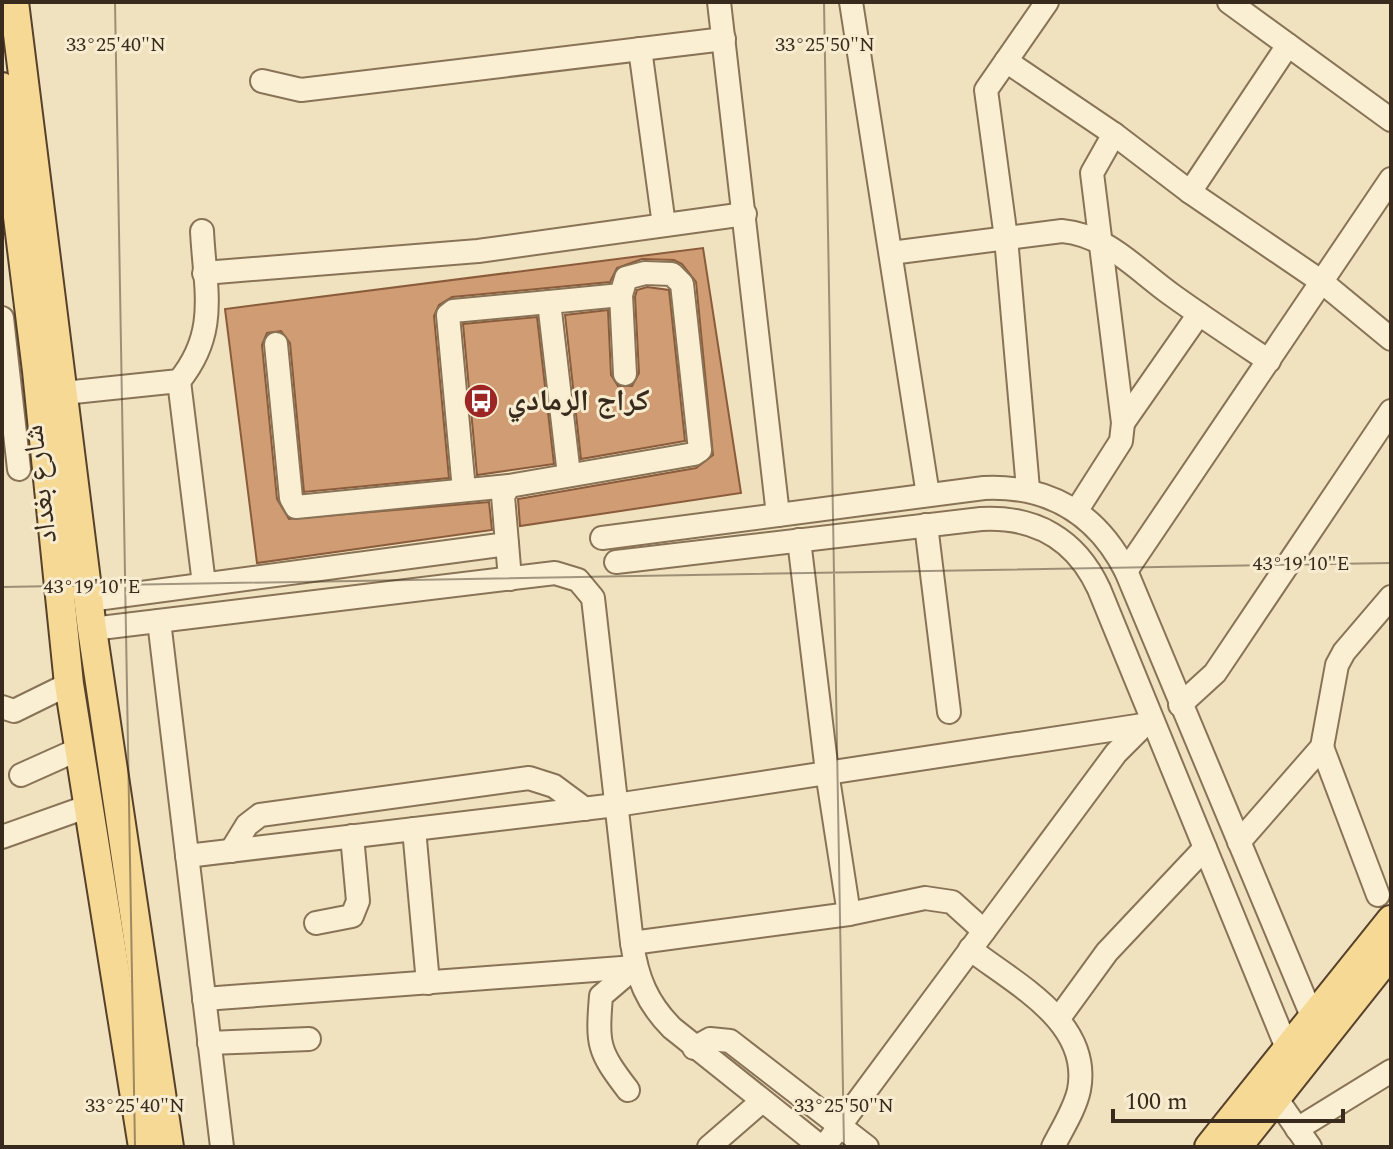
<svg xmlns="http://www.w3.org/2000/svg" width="1393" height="1149" font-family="Spectral,'Noto Naskh Arabic',serif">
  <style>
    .building { fill: #d09c73; stroke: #8a5c3b; stroke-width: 2 }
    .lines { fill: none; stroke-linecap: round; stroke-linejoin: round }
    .minor-casing { stroke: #897357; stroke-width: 26 }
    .major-casing { stroke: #57412b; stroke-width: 32 }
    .minor { stroke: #faefd3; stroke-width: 22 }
    .major { stroke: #f5d995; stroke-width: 28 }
    .ticks { fill: none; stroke: #382a1c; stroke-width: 2; stroke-opacity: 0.45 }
    .labels { text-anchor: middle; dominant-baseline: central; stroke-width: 6; stroke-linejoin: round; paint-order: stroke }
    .poi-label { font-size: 30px; font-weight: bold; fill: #382a1c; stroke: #f7eccf; text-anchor: start }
    .street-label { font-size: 30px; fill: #382a1c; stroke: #f7eccf }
    .ticks-label { font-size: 20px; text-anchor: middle; fill: #382a1c; stroke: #f7eccf; stroke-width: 6; stroke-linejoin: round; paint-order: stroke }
  </style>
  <rect width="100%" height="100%" fill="#f0e2bf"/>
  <g class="building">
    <polygon points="703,248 741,493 520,526 518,499 696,468 713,455 696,282 682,264 674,260 642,259 617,268 610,282 452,297 439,305 434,316 449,478 304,492 290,343 281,331 267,333 262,345 277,499 289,519 489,502 492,530 257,563 225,309"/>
    <polygon points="647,287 669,290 685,441 581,459 565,315 608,310 611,375 618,386 632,386 639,373 635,297 637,290"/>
    <polygon points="537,317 554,464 477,475 463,324"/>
  </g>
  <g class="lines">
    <g class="minor-casing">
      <g id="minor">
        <polyline points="719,2 778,515"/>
        <polyline points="851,2 928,495"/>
        <polyline points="1229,2 1391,120"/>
        <polyline points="640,49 664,225"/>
        <polyline points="1006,61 1114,134"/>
        <polyline points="262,81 301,90 724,39"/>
        <polyline points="1190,192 1322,282 1391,339"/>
        <path d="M 891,253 L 1062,231 C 1107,235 1137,270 1172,295 C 1204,318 1236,339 1269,361"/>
        <polyline points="204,273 478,251 745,214"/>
        <polyline points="2,318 19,469"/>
        <polyline points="276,344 291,498 296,507 509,486"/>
        <polyline points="179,381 204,584"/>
        <path d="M 64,393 L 179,381 C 219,332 205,290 202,231"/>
        <polyline points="1123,423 1199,314"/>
        <polyline points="569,475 549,302 621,295"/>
        <polyline points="1028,489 1006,238 986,90 1047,2"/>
        <polyline points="464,490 448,315 453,311 549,302"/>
        <polyline points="1077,510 1121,441 1123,423 1092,173 1114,134 1190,192 1288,45"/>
        <polyline points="926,525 949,712"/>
        <path d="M 602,538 L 984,488 C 1049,485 1097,514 1126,571 L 1312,1016"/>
        <polyline points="799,540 827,772 849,914"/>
        <path d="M 616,562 L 981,519 C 1035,516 1076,539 1099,589 L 1287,1048"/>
        <polyline points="1126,571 1391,179"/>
        <polyline points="510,579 503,496 509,486 694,454 700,450 682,284 672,274 645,273 626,278 621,295 625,374"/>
        <polyline points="89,600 507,544"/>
        <polyline points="159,621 222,1147"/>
        <path d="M 92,629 L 555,573 L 578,580 L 593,598 L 632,943 C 637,978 647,1003 672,1028 L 821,1147"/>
        <polyline points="1180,705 1215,673 1391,411"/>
        <polyline points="2,707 14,711 69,684"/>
        <polyline points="1322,747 1378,895"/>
        <polyline points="21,775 79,749"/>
        <polyline points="414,829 428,983"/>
        <polyline points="2,837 89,806"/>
        <polyline points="1239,842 1322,747 1337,665 1344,652 1391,597"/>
        <polyline points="231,851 247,825 260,815 529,778 554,786 585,809"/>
        <polyline points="187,856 616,805 1143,725"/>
        <polyline points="316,923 352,916 358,901 352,836"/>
        <polyline points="632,943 849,914 925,898 952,902 984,931"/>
        <path d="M 970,949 C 1015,984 1092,1022 1079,1090 C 1075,1109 1062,1129 1053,1147"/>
        <polyline points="204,999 635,967"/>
        <polyline points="1059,1018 1107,952 1205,848"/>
        <polyline points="209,1043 309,1039"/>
        <polyline points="694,1048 710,1039 730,1041 867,1147"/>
        <path d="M 628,1090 C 598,1051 597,1045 601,996 L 635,967"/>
        <polyline points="1276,1098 1310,1147"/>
        <polyline points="1297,1129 1391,1071"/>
        <polyline points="709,1147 762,1101"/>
        <polyline points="824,1147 1116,753 1145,724"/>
      </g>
    </g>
    <g class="major-casing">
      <g id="major">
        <polyline points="14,2 92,629 169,1147"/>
        <polyline points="2,87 37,371 69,684 143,1147"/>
        <polyline points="1209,1147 1391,920"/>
        <polyline points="1237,1147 1391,953"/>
      </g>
    </g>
    <use href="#minor" class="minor"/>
    <use href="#major" class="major"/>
  </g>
  <path class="ticks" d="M 115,2 L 135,1147M 824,2 L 844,1147M 2,587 L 1391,563"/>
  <defs>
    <g id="bus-disc" transform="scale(1.8)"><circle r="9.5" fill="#9b2624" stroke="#f7eccf"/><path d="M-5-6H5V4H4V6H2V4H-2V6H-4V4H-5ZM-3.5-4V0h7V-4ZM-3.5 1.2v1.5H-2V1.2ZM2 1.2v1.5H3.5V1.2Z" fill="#fff"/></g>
  </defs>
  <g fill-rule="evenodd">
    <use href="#bus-disc" x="481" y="401"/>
  </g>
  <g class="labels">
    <g class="poi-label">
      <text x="507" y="401">كراج الرمادي</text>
    </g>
    <g class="street-label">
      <text transform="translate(40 484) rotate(-97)">شارع بغداد</text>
    </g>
  </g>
  <g class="ticks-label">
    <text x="116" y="51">33°25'40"N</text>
    <text x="825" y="51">33°25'50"N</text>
    <text x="1301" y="570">43°19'10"E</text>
    <text x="92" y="593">43°19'10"E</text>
    <text x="135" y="1112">33°25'40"N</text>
    <text x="844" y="1112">33°25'50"N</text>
  </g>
  <rect width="1393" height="1149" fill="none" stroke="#382a1c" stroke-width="8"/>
  <path d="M1113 1109v12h230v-12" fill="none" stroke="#382a1c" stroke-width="4"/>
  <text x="1125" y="1109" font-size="24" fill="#382a1c" stroke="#f7eccf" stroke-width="6" paint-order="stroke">100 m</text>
</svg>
